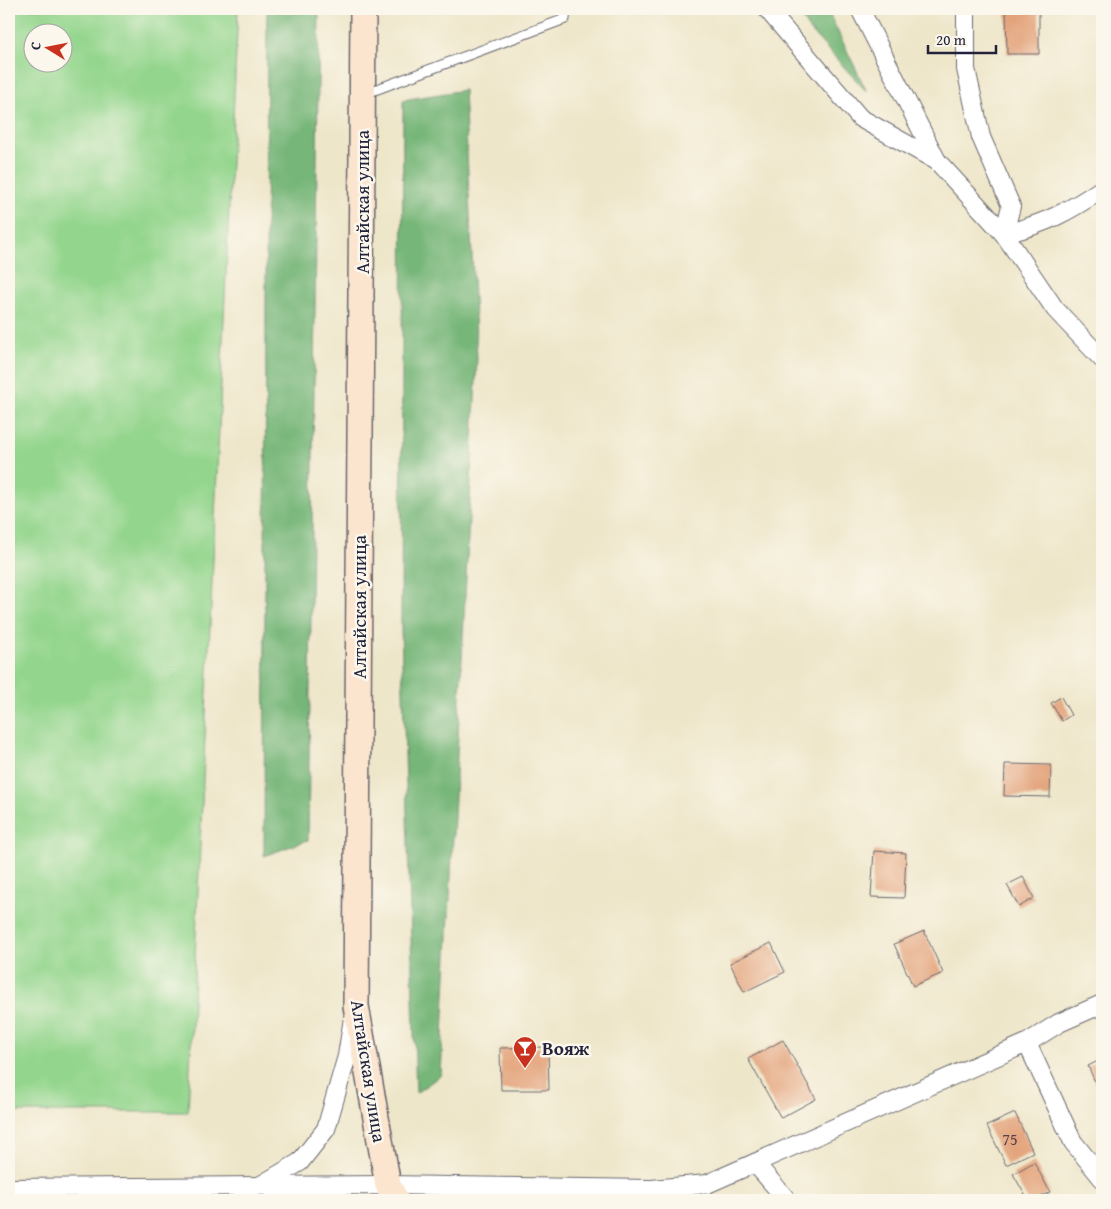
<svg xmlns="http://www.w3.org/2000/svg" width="1111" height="1209" font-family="'Gentium Book Plus',serif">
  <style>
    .green { fill: #93d58c; stroke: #5a7c64; fill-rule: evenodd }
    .forest { fill: #76b678; stroke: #4c6c5a }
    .building { fill: #e3a37a }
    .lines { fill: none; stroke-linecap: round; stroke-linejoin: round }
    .service-casing { stroke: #69676d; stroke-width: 11 }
    .minor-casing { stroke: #69676d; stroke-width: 20 }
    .secondary-casing { stroke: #69676d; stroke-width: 28 }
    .service { stroke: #fff; stroke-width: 9 }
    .minor { stroke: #fff; stroke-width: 18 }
    .secondary { stroke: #fbe5cf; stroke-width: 25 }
    .labels { text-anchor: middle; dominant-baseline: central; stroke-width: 5; stroke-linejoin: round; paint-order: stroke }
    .number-label { font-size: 16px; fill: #52424b }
    .street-label { font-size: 19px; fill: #22223b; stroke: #fbf7ec }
    .poi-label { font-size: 19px; font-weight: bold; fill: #22223b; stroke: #fbf7ec; text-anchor: start }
  </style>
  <rect width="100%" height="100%" fill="#fbf7ec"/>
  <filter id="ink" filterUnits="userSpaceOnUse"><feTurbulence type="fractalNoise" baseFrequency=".02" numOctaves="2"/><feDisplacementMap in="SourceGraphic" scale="10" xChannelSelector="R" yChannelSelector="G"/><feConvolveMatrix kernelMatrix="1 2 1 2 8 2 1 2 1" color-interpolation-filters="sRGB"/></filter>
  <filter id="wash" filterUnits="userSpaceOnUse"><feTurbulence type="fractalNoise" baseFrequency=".0096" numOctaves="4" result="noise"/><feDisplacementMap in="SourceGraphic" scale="20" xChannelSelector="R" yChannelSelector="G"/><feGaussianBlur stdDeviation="1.12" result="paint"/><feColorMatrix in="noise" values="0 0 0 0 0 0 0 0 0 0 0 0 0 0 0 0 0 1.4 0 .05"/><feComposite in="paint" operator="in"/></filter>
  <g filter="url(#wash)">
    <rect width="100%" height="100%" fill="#eee6c9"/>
    <path class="green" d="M 9,9 L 238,9 L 188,1112 L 9,1112 ZM 32,32 L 62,32 L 62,62 L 32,62 Z"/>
    <g class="forest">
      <polygon points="267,9 319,9 308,840 264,856"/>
      <polygon points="796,9 827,9 867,92 808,28"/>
      <polygon points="464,90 477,359 441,1075 416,1093 401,631 403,100"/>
    </g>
    <g id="blocks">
      <g class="building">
        <polygon points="1006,9 1039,9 1039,54 1007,54"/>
        <polygon points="1061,697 1071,715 1062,721 1051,703"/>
        <polygon points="1005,764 1051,765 1050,797 1004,796"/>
        <polygon points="874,851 906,853 904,898 871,897"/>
        <polygon points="1023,877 1034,898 1019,907 1007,885"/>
        <polygon points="924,931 943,973 913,986 894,944"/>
        <polygon points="771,943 785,972 744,992 730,963"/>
        <polygon points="783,1040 816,1099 781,1118 748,1059"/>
        <polygon points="548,1047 549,1090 501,1090 500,1048"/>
        <polygon points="1102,1059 1102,1098 1088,1066"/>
        <polygon points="1015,1113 1033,1152 1006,1165 987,1126"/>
        <polygon points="1034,1162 1050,1192 1035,1200 1028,1200 1013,1174"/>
      </g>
    </g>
  </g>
  <g filter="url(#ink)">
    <use href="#blocks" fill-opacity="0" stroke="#69676d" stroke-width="1"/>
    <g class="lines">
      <g class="service-casing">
        <polyline id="service" points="364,94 565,19 566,9"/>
      </g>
      <g class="minor-casing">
        <g id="minor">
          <polyline points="767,9 860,118 937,161"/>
          <polyline points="860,9 937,161 1004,234 1055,309 1102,359"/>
          <path d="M 966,9 L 966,69 L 981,137 L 1011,206 L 1004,234 C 1045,224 1068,212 1102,189"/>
          <polyline points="1027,1043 1073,1142 1102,1178"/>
          <polyline points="755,1163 787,1200"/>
          <polyline points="261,1185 300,1162 326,1129 347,1056 353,1018"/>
          <polyline points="9,1188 388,1185 651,1189 707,1184 1027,1043 1059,1023 1102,1004"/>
          <polyline points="271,1189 298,1200"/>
        </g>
      </g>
      <g class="secondary-casing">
        <polyline id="secondary" points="363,9 356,1006 388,1185 396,1200"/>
      </g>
      <use href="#service" class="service"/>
      <use href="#minor" class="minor"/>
      <use href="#secondary" class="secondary"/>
    </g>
  </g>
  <defs>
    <g id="bar-pin" transform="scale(1.25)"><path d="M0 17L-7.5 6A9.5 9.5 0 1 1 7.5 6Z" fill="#c8321e" stroke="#fbf7ec"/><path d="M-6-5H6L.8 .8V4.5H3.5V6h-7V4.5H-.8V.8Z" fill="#fff"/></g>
  </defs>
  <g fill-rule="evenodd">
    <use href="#bar-pin" x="525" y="1048"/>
  </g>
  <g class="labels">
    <g class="number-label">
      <text x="1010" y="1139">75</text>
    </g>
    <g class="street-label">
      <text transform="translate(362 202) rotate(-90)">Алтайская улица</text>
      <text transform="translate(359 607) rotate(-90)">Алтайская улица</text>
      <text transform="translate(369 1071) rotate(81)">Алтайская улица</text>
    </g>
    <g class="poi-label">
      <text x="542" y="1048">Вояж</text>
    </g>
  </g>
  <rect width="1111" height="1209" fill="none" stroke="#fbf7ec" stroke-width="30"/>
  <g transform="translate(48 48) rotate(280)"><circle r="24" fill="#fbf7ec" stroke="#a4a2a5"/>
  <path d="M0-4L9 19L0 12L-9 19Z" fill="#c8321e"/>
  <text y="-8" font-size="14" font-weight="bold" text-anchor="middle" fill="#22223b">С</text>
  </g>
  <path d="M928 45v8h68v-8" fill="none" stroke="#22223b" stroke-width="2.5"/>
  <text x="936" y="45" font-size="15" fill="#22223b" stroke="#fbf7ec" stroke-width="4" paint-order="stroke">20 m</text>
</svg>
